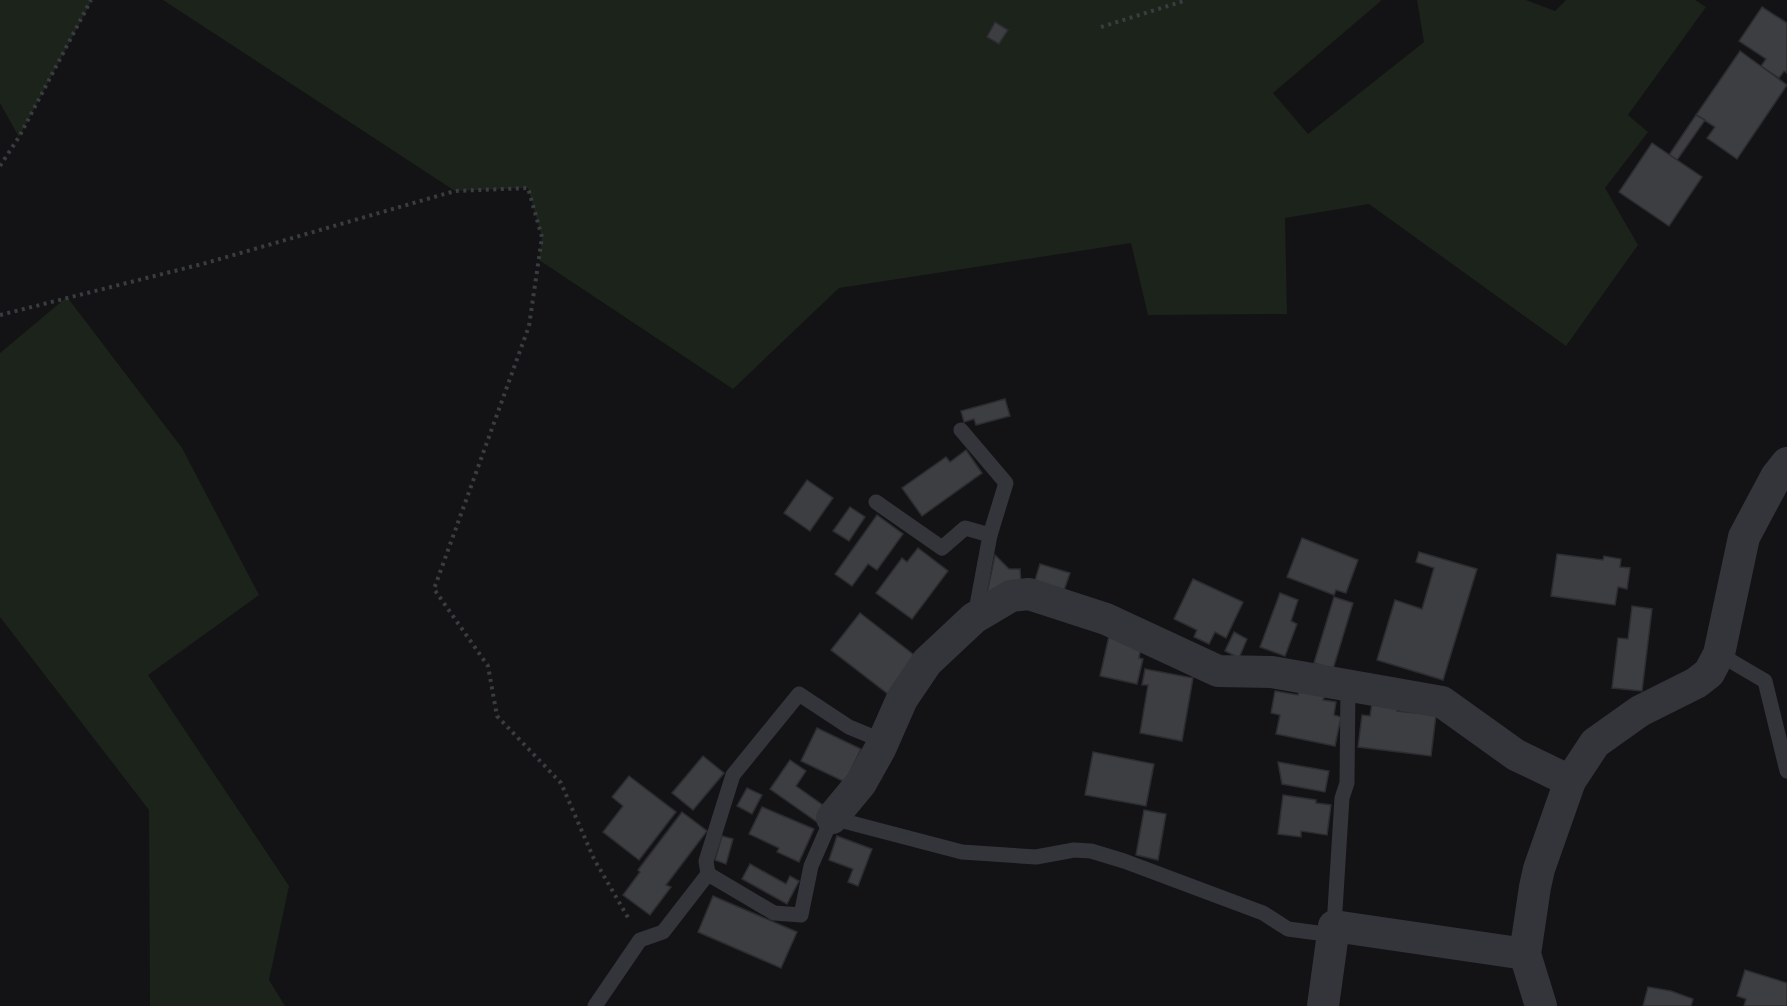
<svg xmlns="http://www.w3.org/2000/svg" width="1787" height="1006" font-family="'Public Sans',sans-serif">
  <style>
    .green { fill: #1b231b }
    .building { fill: #3c3e42; stroke: #2c2d31; stroke-width: 1.5 }
    .lines { fill: none; stroke-linecap: round; stroke-linejoin: round }
    .path { stroke: #393c41; stroke-width: 4; stroke-dasharray: 3 4.5; stroke-linecap: butt }
    .lane { stroke: #33353a; stroke-width: 15 }
    .street { stroke: #33353a; stroke-width: 32 }
  </style>
  <rect width="100%" height="100%" fill="#131315"/>
  <g class="green">
    <polygon points="0,0 92,0 19,137 0,103"/>
    <polygon points="163,0 1382,0 1273,93 1308,134 1424,42 1417,0 1526,0 1555,11 1566,0 1695,0 1706,7 1628,115 1648,132 1605,188 1638,245 1566,346 1369,204 1285,218 1287,314 1148,315 1131,243 839,288 733,389 539,260 542,237 528,188 455,191"/>
    <polygon points="67,297 182,448 259,595 148,675 289,886 269,980 285,1006 150,1006 149,810 0,617 0,353"/>
  </g>
  <g class="building">
    <polygon points="1762,7 1787,23 1787,73 1784,71 1779,78 1761,66 1766,59 1739,41"/>
    <polygon points="995,22 1008,30 999,44 987,37"/>
    <polygon points="1740,51 1787,85 1737,159 1707,138 1715,127 1696,115"/>
    <polygon points="1696,115 1705,120 1677,160 1669,155"/>
    <polygon points="1652,143 1702,177 1669,226 1619,192"/>
    <polygon points="1005,399 1010,416 976,425 974,419 964,422 961,411"/>
    <polygon points="966,450 982,473 922,516 902,488 946,457 950,462"/>
    <polygon points="807,480 833,498 810,531 784,513"/>
    <polygon points="850,507 865,517 849,541 833,531"/>
    <polygon points="877,515 903,534 877,570 868,564 852,586 835,574"/>
    <polygon points="1302,538 1358,560 1346,593 1336,590 1334,595 1287,577"/>
    <polygon points="918,548 948,571 912,619 876,593 902,558 907,562"/>
    <polygon points="1419,552 1477,569 1443,680 1377,660 1395,600 1422,609 1434,568 1416,562"/>
    <polygon points="1557,554 1603,560 1604,556 1621,559 1620,567 1630,568 1627,589 1618,587 1615,605 1551,596"/>
    <polygon points="995,555 1009,569 1020,569 1021,583 986,598"/>
    <polygon points="1040,564 1070,573 1062,596 1033,587"/>
    <polygon points="1193,579 1243,602 1226,638 1215,632 1209,644 1194,637 1197,630 1174,619"/>
    <polygon points="1280,593 1298,600 1291,621 1297,624 1285,656 1260,647"/>
    <polygon points="1334,597 1353,603 1333,669 1314,663"/>
    <polygon points="1632,606 1652,609 1642,691 1612,688 1618,638 1628,639"/>
    <polygon points="860,613 918,658 888,694 831,650"/>
    <polygon points="1234,632 1247,639 1239,658 1225,651"/>
    <polygon points="1109,636 1141,647 1139,658 1143,659 1137,684 1100,676"/>
    <polygon points="1145,669 1193,678 1182,741 1140,733 1148,685 1142,685"/>
    <polygon points="1275,691 1298,695 1299,691 1325,696 1323,700 1336,702 1334,715 1341,717 1335,746 1276,734 1280,715 1271,713"/>
    <polygon points="1372,703 1398,706 1397,711 1436,715 1431,756 1358,747 1362,715 1370,716"/>
    <polygon points="817,728 861,749 845,782 801,761"/>
    <polygon points="1093,752 1154,764 1146,806 1085,795"/>
    <polygon points="703,756 724,773 693,810 672,793"/>
    <polygon points="790,760 806,771 796,786 827,808 817,822 770,789"/>
    <polygon points="1278,762 1329,771 1325,792 1282,784"/>
    <polygon points="629,776 676,812 639,860 603,832 623,806 612,797"/>
    <polygon points="747,788 762,795 752,814 737,806"/>
    <polygon points="1283,795 1316,800 1316,803 1331,805 1327,835 1301,831 1301,837 1278,834"/>
    <polygon points="762,807 814,829 799,862 777,852 779,848 749,834"/>
    <polygon points="1144,810 1166,814 1158,860 1136,855"/>
    <polygon points="682,812 707,831 666,885 671,887 650,915 623,895 640,872 638,870"/>
    <polygon points="722,836 733,839 726,864 715,860"/>
    <polygon points="837,836 872,849 858,886 848,882 853,869 829,860"/>
    <polygon points="750,864 786,884 790,876 799,881 787,904 742,879"/>
    <polygon points="713,896 797,932 781,968 698,932"/>
    <polygon points="1745,970 1787,983 1787,1006 1744,1006 1746,999 1737,996"/>
    <polygon points="1648,987 1671,991 1693,999 1691,1006 1643,1006"/>
  </g>
  <g class="lines">
    <g class="path">
      <polyline points="1101,27 1187,0"/>
      <polyline points="0,166 19,137 91,0"/>
      <polyline points="0,315 206,263 455,191 528,188 542,237 529,326 434,589 488,666 497,716 561,783 594,859 630,921"/>
    </g>
    <g class="lane">
      <polyline points="961,430 1006,483 990,535 975,616"/>
      <polyline points="876,502 942,548 965,528 990,535"/>
      <polyline points="1719,654 1765,681 1787,771"/>
      <polyline points="708,874 706,861 733,775 799,694 849,727 883,741"/>
      <polyline points="1334,926 1342,798 1347,783 1348,686"/>
      <polyline points="595,1006 640,940 663,932 708,874 774,913 801,915 811,866 832,818 962,852 1036,857 1074,850 1091,851 1124,861 1263,913 1288,929 1333,935"/>
    </g>
    <g class="street">
      <polyline points="832,818 861,783 880,749 902,699 927,662 974,618 1011,596 1029,594 1106,619 1218,671 1272,672 1442,702 1516,755 1570,781"/>
      <polyline points="1323,1006 1334,926 1525,954"/>
      <polyline points="1541,1006 1525,954 1535,887 1539,869 1570,781 1595,743 1640,711 1696,683 1709,673 1719,654 1744,537 1776,477 1787,463"/>
    </g>
  </g>
</svg>
